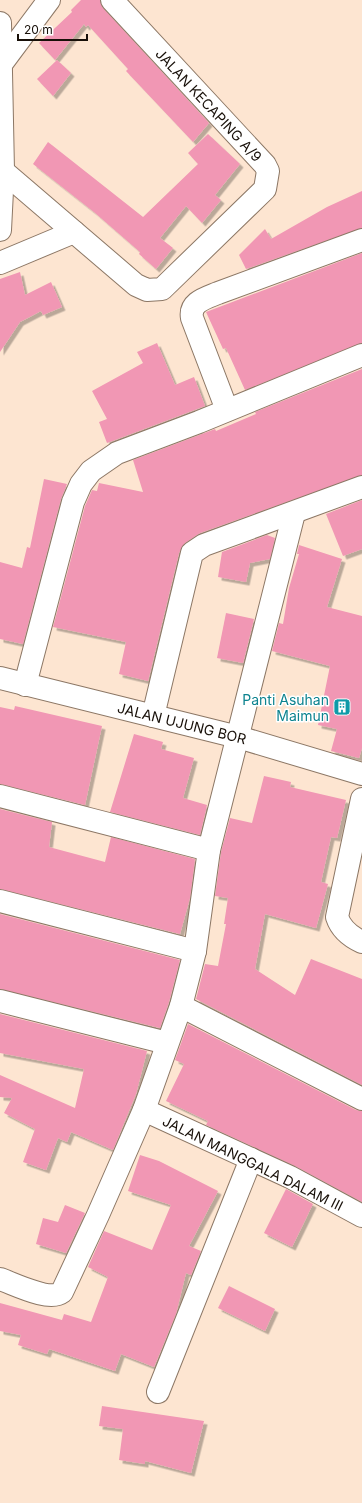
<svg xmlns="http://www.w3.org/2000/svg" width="362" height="1503" font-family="Inter,sans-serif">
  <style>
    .building { fill: #f197b4; filter: url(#shadow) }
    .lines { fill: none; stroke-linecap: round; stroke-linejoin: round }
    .minor-casing { stroke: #8c7765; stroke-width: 24 }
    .minor { stroke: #fff; stroke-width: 22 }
    .labels { text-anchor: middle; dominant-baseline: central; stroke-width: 3; stroke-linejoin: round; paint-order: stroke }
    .street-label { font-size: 14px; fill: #170f08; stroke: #fff }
    .culture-label { font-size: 14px; fill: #0d838f; stroke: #fff; text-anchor: end }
  </style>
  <defs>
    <filter id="shadow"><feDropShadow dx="3.5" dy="3.5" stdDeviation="0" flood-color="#0004"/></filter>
  </defs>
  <rect width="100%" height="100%" fill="#fde5d1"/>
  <g class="building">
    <polygon points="81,0 100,0 103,8 209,123 193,142 126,71 128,69 88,25 86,27 84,24 55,60 39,43 72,12 71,10"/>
    <polygon points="57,60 71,73 53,96 37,79"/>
    <polygon points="208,134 240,164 215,195 221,200 202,223 186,206 160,238 173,248 156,269 139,254 140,252 94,212 33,164 48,142 143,217 198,164 188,153"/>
    <polygon points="362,191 362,228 246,269 239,255 265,229 271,239 327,207"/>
    <polygon points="362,253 362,343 245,390 226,348 223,349 206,312"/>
    <polygon points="20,272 25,295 51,282 62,307 43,315 41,311 20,322 0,352 0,279"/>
    <polygon points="157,343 175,385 194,377 205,406 107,443 99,422 107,419 92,391 143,363 137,352"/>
    <polygon points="362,369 362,475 200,533 185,543 179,553 148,681 119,674 126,642 53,627 85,506 92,490 97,491 99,483 143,492 133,460 215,429 216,431 256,414 255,412"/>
    <polygon points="44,479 67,484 61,499 23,644 0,639 0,562 22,568 27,547 30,548"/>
    <polygon points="362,500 362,549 343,556 326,514"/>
    <polygon points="267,535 275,538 270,559 250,563 246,582 218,577 222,552"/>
    <polygon points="299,545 342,559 327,607 362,616 362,748 359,758 331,751 337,729 318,725 330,666 272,651 279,623 283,624 289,588 299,554 297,554"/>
    <polygon points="226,613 254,619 243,663 217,658"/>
    <polygon points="15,706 102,726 85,805 0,784 0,707 14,710"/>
    <polygon points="134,734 163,742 161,749 194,758 183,798 207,805 200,835 110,812"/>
    <polygon points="264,776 291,782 290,787 346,800 337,838 331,837 321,882 328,884 316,928 265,914 255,969 295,995 311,959 362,979 362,1085 196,999 205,964 218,966 226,924 224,924 228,898 215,896 221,852 230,818 252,823"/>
    <polygon points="0,809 52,822 49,847 105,862 111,837 195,859 190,898 180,934 0,889"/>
    <polygon points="0,914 180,960 169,1002 160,1028 0,989"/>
    <polygon points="0,1014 147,1051 136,1094 113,1150 71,1132 67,1142 58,1138 46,1170 23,1162 35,1129 4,1113 12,1098 0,1097 0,1075 75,1108 84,1069 0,1053"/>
    <polygon points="188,1024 356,1110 362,1111 362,1202 295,1166 206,1125 208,1121 166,1101 184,1064 175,1060"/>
    <polygon points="140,1155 159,1161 218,1191 189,1246 201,1251 191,1275 186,1273 176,1314 154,1367 121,1354 115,1371 49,1349 47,1354 18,1345 21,1335 0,1331 0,1303 62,1320 64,1314 91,1322 108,1277 88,1267 104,1231 152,1250 171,1205 128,1191"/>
    <polygon points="286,1189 313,1204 292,1247 264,1233"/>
    <polygon points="65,1205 85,1213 66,1253 36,1244 43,1218 58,1222"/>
    <polygon points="229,1286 275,1309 265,1331 218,1308"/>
    <polygon points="102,1406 204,1421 191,1473 145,1461 145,1464 119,1460 123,1429 99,1426"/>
  </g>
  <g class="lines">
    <g class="minor-casing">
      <g id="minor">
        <polyline points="0,23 3,171 0,230"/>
        <polyline points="2,63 49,0"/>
        <polyline points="3,171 136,285 147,290 162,289 265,189 268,171 265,165 112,0"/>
        <polyline points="0,263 74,232"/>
        <path d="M 227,410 L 192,318 C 189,302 206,298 218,293 L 362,240"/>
        <polyline points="0,678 238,737 362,774"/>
        <polyline points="25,685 73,502 81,484 91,471 117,453 199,422 362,355"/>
        <polyline points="153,716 192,553 204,545 362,487"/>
        <polyline points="0,796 209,850"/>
        <path d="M 362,799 L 337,917 C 341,929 351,937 362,942"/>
        <polyline points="0,901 195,951"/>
        <polyline points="0,1001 167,1043"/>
        <polyline points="181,1006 362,1099"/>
        <polyline points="144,1110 290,1177 362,1216"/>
        <path d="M 0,1279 C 15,1284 49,1302 62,1292 L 98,1215 L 144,1110 L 181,1006 L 195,951 L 209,850 L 294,513"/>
        <polyline points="158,1392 251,1159"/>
      </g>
    </g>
    <use href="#minor" class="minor"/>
  </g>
  <defs>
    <g id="building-square" transform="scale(0.9)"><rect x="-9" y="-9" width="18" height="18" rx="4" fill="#0f9aa8" stroke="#fff"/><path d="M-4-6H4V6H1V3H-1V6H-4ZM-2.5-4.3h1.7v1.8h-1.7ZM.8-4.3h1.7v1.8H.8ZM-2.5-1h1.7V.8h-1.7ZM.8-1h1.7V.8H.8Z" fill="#fff"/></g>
  </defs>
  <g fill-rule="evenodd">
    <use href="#building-square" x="342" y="707"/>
  </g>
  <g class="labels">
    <g class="street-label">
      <text transform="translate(209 105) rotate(47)">JALAN KECAPING A/9</text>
      <text transform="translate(182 723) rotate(14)">JALAN UJUNG BOR</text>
      <text transform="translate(253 1163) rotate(26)">JALAN MANGGALA DALAM III</text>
    </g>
    <g class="culture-label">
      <text x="329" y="699">Panti Asuhan<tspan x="329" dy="16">Maimun</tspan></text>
    </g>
  </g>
  <path d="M18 34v6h69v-6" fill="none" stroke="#170f08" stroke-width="2"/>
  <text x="24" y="34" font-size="12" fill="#170f08" stroke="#ffffff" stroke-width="3" paint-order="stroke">20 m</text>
</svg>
